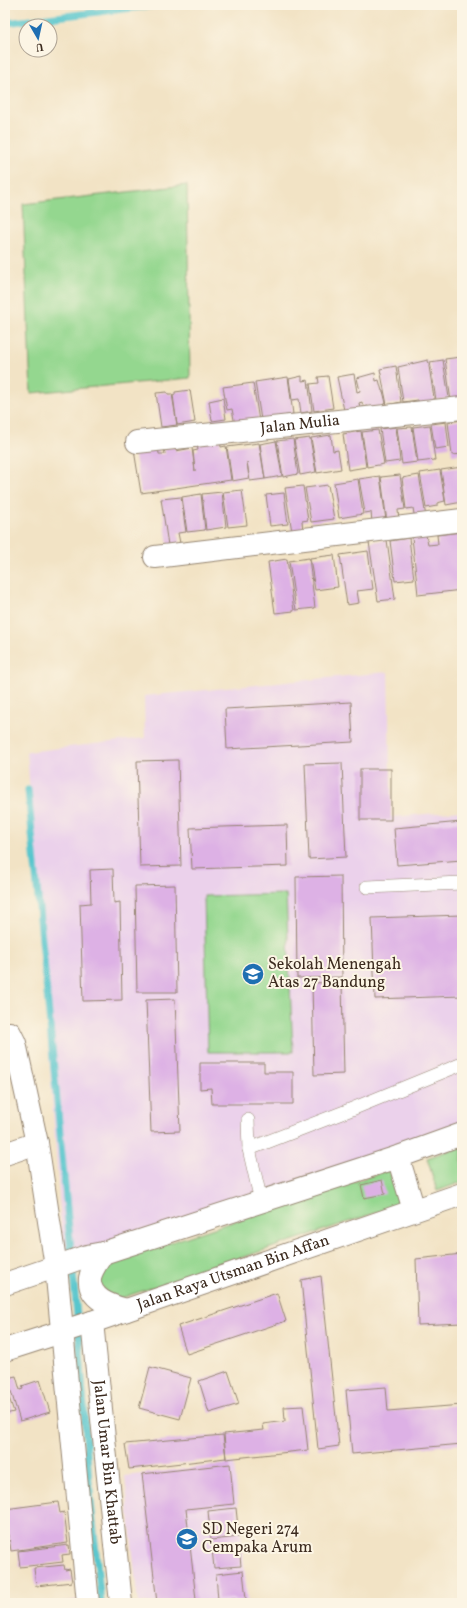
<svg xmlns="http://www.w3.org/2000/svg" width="467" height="1608" font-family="Vollkorn,serif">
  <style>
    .built { fill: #ebd1eb }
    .green { fill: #94d78f; stroke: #688056 }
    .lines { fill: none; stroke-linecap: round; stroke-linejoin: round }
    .stream { stroke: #58c6cd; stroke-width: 7 }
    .building { fill: #ddb1e5 }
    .lane-casing { stroke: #968672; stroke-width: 14 }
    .street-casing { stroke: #968672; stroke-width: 24 }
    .lane { stroke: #fff; stroke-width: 13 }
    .street { stroke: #fff; stroke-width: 22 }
    .labels { text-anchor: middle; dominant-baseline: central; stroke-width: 4; stroke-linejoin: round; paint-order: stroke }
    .street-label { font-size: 16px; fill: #3b2a1e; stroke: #fcf5e5 }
    .poi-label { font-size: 16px; fill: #3b2a1e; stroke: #fcf5e5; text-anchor: start }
  </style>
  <rect width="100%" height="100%" fill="#fcf5e5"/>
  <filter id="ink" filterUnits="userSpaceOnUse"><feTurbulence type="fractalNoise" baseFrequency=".025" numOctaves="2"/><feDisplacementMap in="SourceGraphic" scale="8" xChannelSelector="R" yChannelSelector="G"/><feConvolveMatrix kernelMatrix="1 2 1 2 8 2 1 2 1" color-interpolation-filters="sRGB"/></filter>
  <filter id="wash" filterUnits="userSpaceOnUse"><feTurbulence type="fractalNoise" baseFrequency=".012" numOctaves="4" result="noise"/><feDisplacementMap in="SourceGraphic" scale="16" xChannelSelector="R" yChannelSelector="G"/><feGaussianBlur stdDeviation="0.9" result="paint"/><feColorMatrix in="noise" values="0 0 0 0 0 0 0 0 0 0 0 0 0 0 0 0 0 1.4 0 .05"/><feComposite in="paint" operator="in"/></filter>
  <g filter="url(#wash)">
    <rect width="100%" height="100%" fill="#f2e3c5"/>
    <g class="built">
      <polygon points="388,672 391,817 462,811 462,1131 64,1264 27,752 145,738 144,696"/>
      <polygon points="234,1463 248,1603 138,1603 125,1476"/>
    </g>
    <g class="green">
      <polygon points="187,185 190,378 31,393 23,204"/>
      <polygon points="286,894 293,1052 208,1052 204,896"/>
      <polygon points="462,1146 462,1182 437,1191 427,1158"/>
      <polygon points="389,1170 399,1205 118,1299 108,1295 100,1284 101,1274 108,1263"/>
    </g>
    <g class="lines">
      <g class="stream">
        <polyline points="5,23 158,5"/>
        <polyline points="28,790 79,1337 89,1481 101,1603"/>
      </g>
    </g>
    <g id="blocks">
      <g class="building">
        <polygon points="461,357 462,399 451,401 445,359"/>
        <polygon points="428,360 435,404 419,406 418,400 403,402 398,367"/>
        <polygon points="443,360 449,398 436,400 430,362"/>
        <polygon points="396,366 401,402 387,405 380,369"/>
        <polygon points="375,373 376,381 379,380 382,391 383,391 386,403 370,415 368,406 363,407 362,402 359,403 361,413 345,415 337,377 354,374 357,392 360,391 357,378"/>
        <polygon points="302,376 302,381 308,380 312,411 301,413 299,399 292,400 289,379"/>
        <polygon points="328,376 333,408 314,411 310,384 319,383 318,377"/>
        <polygon points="288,377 293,414 282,416 262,426 255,382"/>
        <polygon points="253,383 259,421 235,425 232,409 227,410 223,387"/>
        <polygon points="190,390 195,422 177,425 173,395 175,395 175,392"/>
        <polygon points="167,392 168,394 172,394 177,425 161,427 156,393"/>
        <polygon points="223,398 226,419 212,421 209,401"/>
        <polygon points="462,420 462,454 452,455 448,422"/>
        <polygon points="446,422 449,447 435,449 431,424"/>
        <polygon points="430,425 435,460 418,462 413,427"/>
        <polygon points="396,427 400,461 385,463 380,429"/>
        <polygon points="412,427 417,462 402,464 397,428"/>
        <polygon points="378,430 384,464 367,467 362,432"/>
        <polygon points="361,431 366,467 348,470 343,434"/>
        <polygon points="331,435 333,451 338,450 341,469 317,473 311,438"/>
        <polygon points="310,438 316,472 300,475 294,440"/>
        <polygon points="293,439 298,474 283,477 277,441"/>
        <polygon points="220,440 221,447 226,446 231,480 141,493 134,450 158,446 159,454 165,454 164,448 175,447 176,451 192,448 195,471 193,451 198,450 197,444"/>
        <polygon points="276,441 282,476 265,479 260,444"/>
        <polygon points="259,443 265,479 250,481 247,462 249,478 232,481 227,447"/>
        <polygon points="462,467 462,502 446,505 441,470"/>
        <polygon points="440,470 445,501 437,503 437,506 426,508 420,473"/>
        <polygon points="400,475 405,509 398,510 399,521 387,522 381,477"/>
        <polygon points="419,475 426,517 415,520 413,508 406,509 402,478"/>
        <polygon points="380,476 386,520 372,522 371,512 365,513 359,479"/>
        <polygon points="358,479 363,514 339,518 334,483"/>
        <polygon points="328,485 334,519 311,522 305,488"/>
        <polygon points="303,486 308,520 302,521 303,531 292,532 285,488"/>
        <polygon points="242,490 247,525 228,527 223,492"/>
        <polygon points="222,492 226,527 206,530 202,494"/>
        <polygon points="284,493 288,524 270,526 266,495"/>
        <polygon points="201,494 205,530 187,532 182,497"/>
        <polygon points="181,497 186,532 178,533 180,543 168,545 161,499"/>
        <polygon points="462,532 462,590 418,595 412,537 426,535 428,545 438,544 437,535"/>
        <polygon points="409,538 414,579 395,581 390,541"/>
        <polygon points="387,540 395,599 378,601 369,542"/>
        <polygon points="368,551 373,589 357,591 359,603 347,605 340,555"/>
        <polygon points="334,555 338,587 315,590 310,558"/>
        <polygon points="309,558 315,608 296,610 289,561"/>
        <polygon points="287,559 294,611 275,613 268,562"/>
        <polygon points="351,702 353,742 227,749 225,709"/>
        <polygon points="178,760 181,866 140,867 137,761"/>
        <polygon points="342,763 346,857 309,859 305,764"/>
        <rect x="360" y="769" width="31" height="51"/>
        <polygon points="462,822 462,860 397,865 394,828"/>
        <polygon points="287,825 288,866 192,869 190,828"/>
        <polygon points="113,869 114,903 120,902 122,1000 83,1001 80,904 91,903 90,870"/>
        <polygon points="341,876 342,977 297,978 296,877"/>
        <polygon points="175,885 177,992 137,992 135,886"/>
        <polygon points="462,915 462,996 375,999 372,918"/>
        <polygon points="342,982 344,1074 314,1075 312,983"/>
        <polygon points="175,999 180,1131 151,1132 146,1000"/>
        <polygon points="200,1063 264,1063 264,1072 293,1072 293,1104 212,1104 211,1088 200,1089"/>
        <polygon points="382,1180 385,1194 364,1198 361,1185"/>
        <polygon points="462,1254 462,1323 418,1325 416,1259"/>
        <polygon points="321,1276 339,1446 318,1449 301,1280"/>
        <polygon points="277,1293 286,1321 187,1354 178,1326"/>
        <polygon points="150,1367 191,1378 180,1419 139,1408"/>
        <polygon points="228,1371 239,1404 209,1413 199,1381"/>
        <polygon points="16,1376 20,1390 23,1389 22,1386 40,1380 50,1412 20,1421 7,1378"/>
        <polygon points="5,1386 14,1412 5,1414"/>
        <polygon points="386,1387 388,1411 462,1405 462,1444 352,1454 346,1390"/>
        <polygon points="303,1406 308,1450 226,1459 224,1434 264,1430 263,1424 285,1421 284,1407"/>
        <polygon points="223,1435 226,1458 129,1469 125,1444"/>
        <polygon points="230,1464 234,1504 186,1509 196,1600 157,1603 142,1474"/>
        <polygon points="58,1502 60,1513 64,1512 68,1543 11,1551 5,1509"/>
        <polygon points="236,1508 239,1537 211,1540 208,1511"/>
        <polygon points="69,1545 70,1554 62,1555 63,1562 20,1567 18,1551"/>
        <polygon points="239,1546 241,1566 214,1568 212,1549"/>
        <polygon points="64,1565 65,1570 70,1569 72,1582 36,1586 34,1568"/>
        <polygon points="243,1571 246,1599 235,1600 235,1598 218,1600 216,1574"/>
        <polygon points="77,1600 77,1603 60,1603 60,1602"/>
      </g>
    </g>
  </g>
  <g filter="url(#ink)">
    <use href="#blocks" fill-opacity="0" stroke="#968672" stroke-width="1"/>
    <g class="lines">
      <g class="lane-casing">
        <g id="lane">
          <polyline points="367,887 462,883"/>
          <polyline points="248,1120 249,1149 261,1201"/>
          <polyline points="249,1149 352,1109 462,1064"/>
        </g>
      </g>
      <g class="street-casing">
        <g id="street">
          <path id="s1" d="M 137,442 L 462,408"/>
          <polyline points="155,557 462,520"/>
          <polyline points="5,1033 10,1033 15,1043 37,1143 56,1267 88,1603"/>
          <polyline points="5,1154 37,1143"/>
          <polyline points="398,1157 414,1210"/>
          <path d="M 103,1253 C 98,1261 91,1270 90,1278 C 88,1299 111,1306 126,1310"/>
          <polyline points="5,1284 87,1256 103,1253 398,1157 462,1134"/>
          <path id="s2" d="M 92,1322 L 121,1603"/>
          <path id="s3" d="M 5,1350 L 92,1322 L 462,1194"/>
        </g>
      </g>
      <use href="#lane" class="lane"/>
      <use href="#street" class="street"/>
    </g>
  </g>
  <defs>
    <g id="school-disc" transform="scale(1.15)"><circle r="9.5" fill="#1f6fb2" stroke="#fcf5e5"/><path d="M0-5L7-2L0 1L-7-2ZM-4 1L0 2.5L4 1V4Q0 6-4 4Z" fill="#fff"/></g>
  </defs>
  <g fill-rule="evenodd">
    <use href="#school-disc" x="253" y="974"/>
    <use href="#school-disc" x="187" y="1539"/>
  </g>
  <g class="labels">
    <g class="street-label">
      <text stroke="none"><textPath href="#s1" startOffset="164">Jalan Mulia</textPath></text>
      <text stroke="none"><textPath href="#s3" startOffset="241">Jalan Raya Utsman Bin Affan</textPath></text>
      <text stroke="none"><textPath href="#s2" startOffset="141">Jalan Umar Bin Khattab</textPath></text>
    </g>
    <g class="poi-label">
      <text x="268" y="965">Sekolah Menengah<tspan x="268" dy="18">Atas 27 Bandung</tspan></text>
      <text x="202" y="1530">SD Negeri 274<tspan x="202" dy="18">Cempaka Arum</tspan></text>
    </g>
  </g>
  <rect width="467" height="1608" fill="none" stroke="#fcf5e5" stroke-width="20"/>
  <g transform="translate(38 38) rotate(171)"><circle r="19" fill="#fcf5e5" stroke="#afa495"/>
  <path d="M0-3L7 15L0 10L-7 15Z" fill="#1f6fb2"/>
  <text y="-6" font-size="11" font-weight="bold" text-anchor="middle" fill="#3b2a1e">U</text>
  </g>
</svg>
